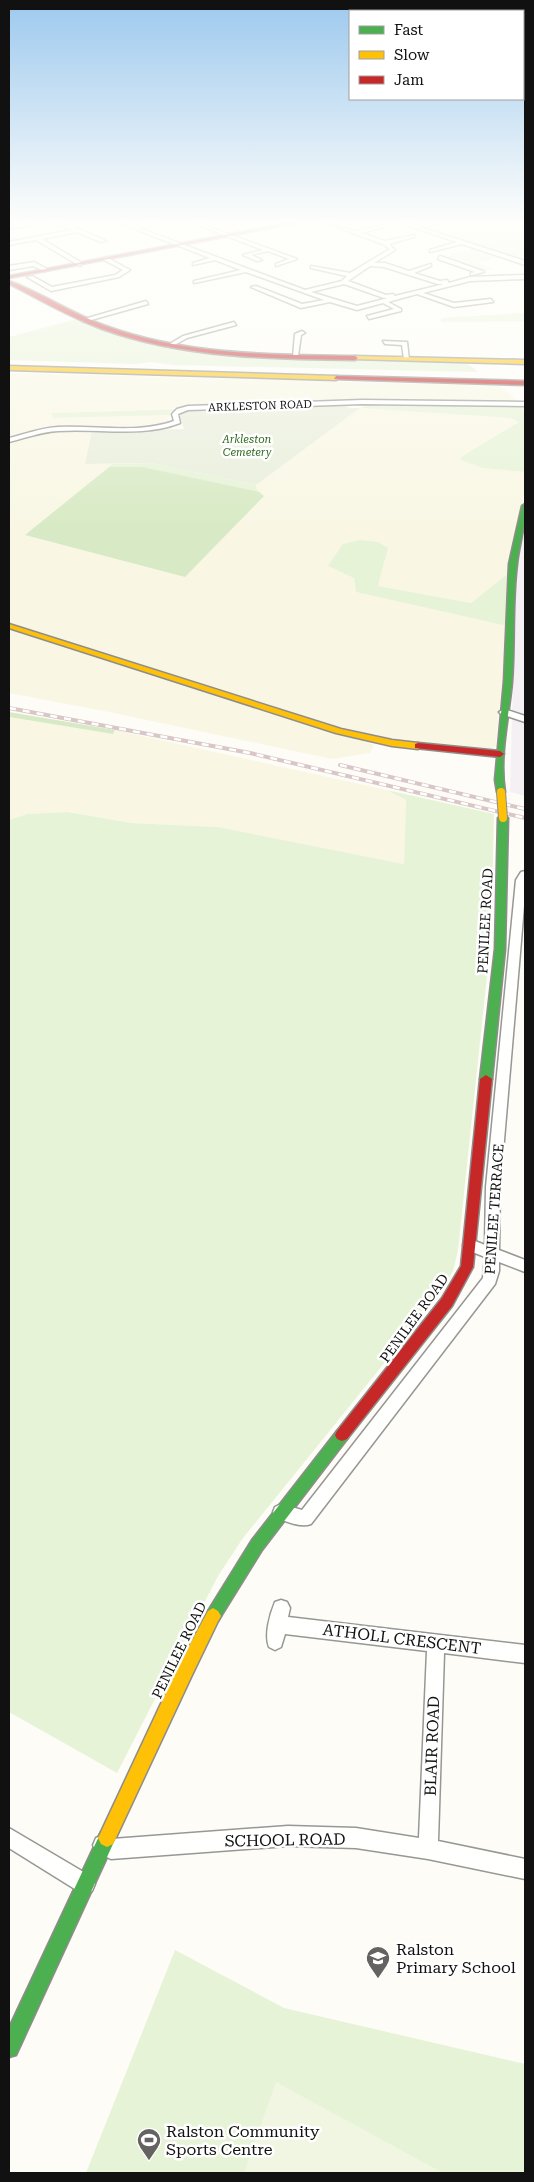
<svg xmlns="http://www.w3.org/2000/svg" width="534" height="2182" font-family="'Roboto Serif',serif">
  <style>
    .industrial { fill: #f5f0f3 }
    .farmland { fill: #f9f7e4 }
    .green { fill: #e7f3d7 }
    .forest { fill: #d8eac5 }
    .cemetery { fill: #e9eedb }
    .pitch { fill: #f0f6e1 }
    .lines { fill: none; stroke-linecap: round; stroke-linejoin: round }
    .street-casing { stroke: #979795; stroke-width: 3 }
    .fast-casing { stroke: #8e8d8b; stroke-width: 3 }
    .slow-casing { stroke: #8e8d8b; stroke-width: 3 }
    .jam-casing { stroke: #8e8d8b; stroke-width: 3 }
    .street { fill: #fffffe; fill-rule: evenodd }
    .fast { fill: #4caf50; fill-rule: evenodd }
    .slow { fill: #ffc107; fill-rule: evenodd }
    .jam { fill: #c62828; fill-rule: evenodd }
    .rail-casing { stroke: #d9c6c7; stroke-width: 4 }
    .rail { stroke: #fff; stroke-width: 2.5; stroke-dasharray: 7; stroke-linecap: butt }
    .slow-bridge-casing { stroke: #8e8d8b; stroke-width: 10; stroke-linecap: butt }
    .slow-bridge { stroke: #ffc107; stroke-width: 8 }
    .labels { text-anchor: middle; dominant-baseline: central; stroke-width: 5; stroke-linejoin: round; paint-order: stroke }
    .far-street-label { font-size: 11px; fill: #111; stroke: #fff }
    .far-park-label { font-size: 11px; font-style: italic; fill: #2f6b1f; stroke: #fff }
    .street-label { font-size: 14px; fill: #111; stroke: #fff }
    .near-street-label { font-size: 16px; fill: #111; stroke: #fff }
    .near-poi-label { font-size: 16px; fill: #111; stroke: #fff; text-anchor: start }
  </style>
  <rect width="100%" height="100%" fill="#fdfcf7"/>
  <polygon class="industrial" points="525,501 525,796 510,792 516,562"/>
  <g class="farmland">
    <polygon points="9,373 500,386 518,401 349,401 52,413 53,418 170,415 167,424 156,426 55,427 9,437"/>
    <polygon points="360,408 510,418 520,422 483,468 525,472 525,487 509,573 471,603 378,586 388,548 354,578 356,592 507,626 496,746 489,749 460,749 376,736 326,723 9,623 9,442 45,433 92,431 85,464 112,464 26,535 256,488 256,485"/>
    <polygon points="9,629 358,739 374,745 370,753 332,759 114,713 9,693"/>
    <polygon points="9,717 113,734 115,730 387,790 406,800 404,864 218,827 131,823 68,812 27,814 9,820"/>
  </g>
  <g class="green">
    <polygon points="406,223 525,223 525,262"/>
    <polygon points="473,249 499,257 477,263 493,269 483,272 445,259 452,254"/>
    <polygon points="525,313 525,321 441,322 441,318"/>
    <polygon points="77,319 99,328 169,349 195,352 244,356 465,362 478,372 174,365 151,362 135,364 9,360 9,337"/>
    <polygon points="371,404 521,406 525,411 525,472 483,468 461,460 461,457 519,422 510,418 360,408"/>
    <polygon points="178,409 170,412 170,415 53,418 52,413"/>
    <polygon points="152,463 256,485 256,488 259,492 142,468 109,467 112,464"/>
    <polygon points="360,540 378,542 388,548 378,586 471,603 509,573 507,626 356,592 354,578 328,566 343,544"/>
    <polygon points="387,790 494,814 491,938 458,1250 453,1271 436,1299 243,1538 218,1576 117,1773 9,1712 9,820 27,814 68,812 131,823 218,827 404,864 406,800"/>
    <polygon points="175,1950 284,2008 525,2064 525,2173 86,2173"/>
  </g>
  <g class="forest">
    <polygon points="109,467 142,467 259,492 264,496 185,577 25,535"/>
    <polygon points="9,712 115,730 113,734 9,717"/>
  </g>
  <polygon class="cemetery" points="340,404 350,408 360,408 256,485 152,463 85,464 92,431 184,429 179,413 189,410"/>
  <polygon class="pitch" points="276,2082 443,2173 244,2173"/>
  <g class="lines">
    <g class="street-casing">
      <g id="street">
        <polygon points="34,223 42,223 9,229 9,227"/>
        <polygon points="54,223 69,225 106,241 101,242 77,232 42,239 82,263 80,266 36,240 9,245 9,242 72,230"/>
        <path d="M 119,223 L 124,223 L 134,226 L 161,223 L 139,228 L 305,290 L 342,281 L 347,276 L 311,268 L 311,266 L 350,273 L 390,249 L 383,244 L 324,223 L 356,231 L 384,225 L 384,227 L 361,233 L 385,241 L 414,235 L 414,237 L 389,244 L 395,250 L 374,263 L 385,263 L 409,271 L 431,264 L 431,266 L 414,273 L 440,281 L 447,280 L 449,283 L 470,277 L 525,275 L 525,279 L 470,281 L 423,293 L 454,303 L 491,299 L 493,302 L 454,307 L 417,294 L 388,302 L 401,309 L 401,311 L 369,319 L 367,316 L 394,309 L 383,303 L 357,310 L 330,302 L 301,308 L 251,287 L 256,286 L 302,304 L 324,300 L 246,272 L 194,283 L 194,281 L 241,270 L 215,260 L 193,265 L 193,263 L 210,258 ZM 370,266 L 384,267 L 438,284 L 444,284 L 395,296 L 393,294 L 386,295 L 348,281 ZM 344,284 L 384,298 L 388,298 L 357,306 L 311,292 Z"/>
        <polygon points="193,223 198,223 297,259 276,266 276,264 289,259 268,251 251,255 262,260 257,261 243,255 263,250"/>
        <polygon points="401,223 407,223 525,261 525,265 462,244 430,252 430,250 457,242"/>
        <polygon points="440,256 483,271 484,272 471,275 471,273 475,272 438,259"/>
        <polygon points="106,257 130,270 119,277 51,291 27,277 32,276 52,287 115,275 123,270 104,260"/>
        <polygon points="34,262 49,270 44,271 33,266 9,270 9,266"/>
        <polygon points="146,301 148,304 84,322 81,320"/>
        <polygon points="234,322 236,325 187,338 171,347 166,346 183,336"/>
        <polygon points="302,331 305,333 301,335 298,356 293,357 295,334"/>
        <polygon points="383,341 407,342 409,360 404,359 402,345 385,344"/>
        <path d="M 362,400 L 525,402 L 525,406 L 362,404 L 188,410 L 178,414 L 180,423 C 142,438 98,428 58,431 C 41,432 25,438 9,442 L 9,438 C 25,434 41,428 58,427 C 96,425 138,434 174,421 L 172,414 L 177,409 L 188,406 Z"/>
        <polygon points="504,709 525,716 525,722 501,714 499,712"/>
        <path d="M 525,871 L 525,894 L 500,1187 L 499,1250 L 525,1260 L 525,1272 L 499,1262 L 499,1271 L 495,1284 L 311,1524 C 300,1528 285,1521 275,1517 L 273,1512 L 275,1507 L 281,1504 L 302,1510 L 483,1278 L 485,1257 L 465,1249 L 463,1245 L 465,1241 L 470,1239 L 485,1245 L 486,1187 L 516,880 L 521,872 Z"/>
        <path d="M 281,1600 L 287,1602 L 290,1608 L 288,1617 L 525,1645 L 525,1663 L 444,1653 L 438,1841 L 525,1859 L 525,1879 L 428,1859 L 356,1848 L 288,1846 L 111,1859 L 96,1852 L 93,1845 L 96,1838 L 103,1835 L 112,1839 L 288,1826 L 356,1828 L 419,1838 L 427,1651 L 285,1634 L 281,1647 L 275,1650 L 269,1647 C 264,1635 270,1614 275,1602 Z"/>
        <polygon points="9,1828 92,1877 95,1884 92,1891 85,1894 78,1891 9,1848"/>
      </g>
    </g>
    <g class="fast-casing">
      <g id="fast">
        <path d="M 525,504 C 526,525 519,544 517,564 C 512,603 515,643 512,682 C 509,718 499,756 505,792 L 501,795 L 497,792 L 495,780 L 504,681 L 509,564 L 522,506 Z"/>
        <polygon points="503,815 508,818 505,949 492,1079 486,1083 480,1079 495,949 498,818"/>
        <polygon points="342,1429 347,1431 349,1435 347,1439 262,1550 218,1621 213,1624 208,1621 205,1616 208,1611 252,1540 337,1431"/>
        <polygon points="107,1829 113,1832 116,1838 113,1844 16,2055 9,2057 9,2028 101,1832"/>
      </g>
    </g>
    <g class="slow-casing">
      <g id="slow">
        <polygon points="355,356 525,360 525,364 353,359"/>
        <polygon points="9,366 336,376 339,378 336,380 9,370"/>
        <polygon points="9,624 341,729 392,740 418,743 422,746 418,749 392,746 336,733 9,628"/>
        <polygon points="213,1608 218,1611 221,1616 218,1621 192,1675 113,1844 107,1847 101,1844 98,1838 101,1832 180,1663 208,1611"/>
      </g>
    </g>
    <g class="jam-casing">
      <g id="jam">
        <polygon points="289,223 296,223 9,278 9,276"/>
        <path d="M 9,281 C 42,293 72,314 106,326 C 185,355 271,355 355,356 L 358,358 L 355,360 C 270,359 183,358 102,329 C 69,317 39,299 9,284 Z"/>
        <polygon points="336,376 525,381 525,385 334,379"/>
        <polygon points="418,743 500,751 504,754 500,757 415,748 415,744"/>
        <polygon points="486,1075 492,1079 473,1267 452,1306 347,1439 342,1441 337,1439 335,1435 337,1431 442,1298 461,1266 480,1079"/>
      </g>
    </g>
    <use href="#street" class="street"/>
    <use href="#fast" class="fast"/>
    <use href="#slow" class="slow"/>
    <use href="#jam" class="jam"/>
    <g class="rail-casing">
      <g id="rail">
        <polyline points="9,708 250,753 525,818"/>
        <polyline points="340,765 525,809"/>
      </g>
    </g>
    <use href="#rail" class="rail"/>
    <g class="slow-bridge-casing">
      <polyline id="slow-bridge" points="501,792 503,818"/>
    </g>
    <use href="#slow-bridge" class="slow-bridge"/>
  </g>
  <linearGradient id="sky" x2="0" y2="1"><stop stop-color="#9dc9ee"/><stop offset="0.42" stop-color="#fefefb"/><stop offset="1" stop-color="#fefefb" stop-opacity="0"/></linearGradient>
  <rect width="534" height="528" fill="url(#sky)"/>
  <defs>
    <g id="school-pin" transform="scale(1.25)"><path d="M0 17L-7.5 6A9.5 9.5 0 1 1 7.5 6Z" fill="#646362" stroke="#fff"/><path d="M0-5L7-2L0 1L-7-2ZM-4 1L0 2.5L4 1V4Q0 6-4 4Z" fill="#fff"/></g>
    <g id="stadium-pin" transform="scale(1.25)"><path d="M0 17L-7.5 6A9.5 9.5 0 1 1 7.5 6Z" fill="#646362" stroke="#fff"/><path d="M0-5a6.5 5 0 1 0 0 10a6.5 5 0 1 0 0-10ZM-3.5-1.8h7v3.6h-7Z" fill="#fff"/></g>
  </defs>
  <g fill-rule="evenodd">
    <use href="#school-pin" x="378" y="1958"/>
    <use href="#stadium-pin" x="149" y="2140"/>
  </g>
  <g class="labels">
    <g class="far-street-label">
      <text transform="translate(260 406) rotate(-2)">ARKLESTON ROAD</text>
    </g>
    <g class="far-park-label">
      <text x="247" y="439">Arkleston<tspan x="247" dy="13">Cemetery</tspan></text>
    </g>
    <g class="street-label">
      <text transform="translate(485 921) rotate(-87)">PENILEE ROAD</text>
      <text transform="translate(494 1209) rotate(-86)">PENILEE TERRACE</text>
      <text transform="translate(414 1318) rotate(-54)">PENILEE ROAD</text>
      <text transform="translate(179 1650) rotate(-64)">PENILEE ROAD</text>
    </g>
    <g class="near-street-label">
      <text transform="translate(402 1639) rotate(7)">ATHOLL CRESCENT</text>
      <text transform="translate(432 1746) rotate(-88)">BLAIR ROAD</text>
      <text transform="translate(285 1840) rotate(-1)">SCHOOL ROAD</text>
    </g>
    <g class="near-poi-label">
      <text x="396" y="1949">Ralston<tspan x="396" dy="18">Primary School</tspan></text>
      <text x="166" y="2131">Ralston Community<tspan x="166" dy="18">Sports Centre</tspan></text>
    </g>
  </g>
  <rect width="534" height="2182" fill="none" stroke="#111111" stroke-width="20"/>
  <rect x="349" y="10" width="175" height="90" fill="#ffffff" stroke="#a0a0a0"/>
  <rect x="359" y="26" width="25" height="8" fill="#4caf50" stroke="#a0a0a0"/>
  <text x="394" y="35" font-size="15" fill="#111111">Fast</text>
  <rect x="359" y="51" width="25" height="8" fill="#ffc107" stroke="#a0a0a0"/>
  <text x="394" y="60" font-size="15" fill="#111111">Slow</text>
  <rect x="359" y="76" width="25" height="8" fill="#c62828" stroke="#a0a0a0"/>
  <text x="394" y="85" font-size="15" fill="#111111">Jam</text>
</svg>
